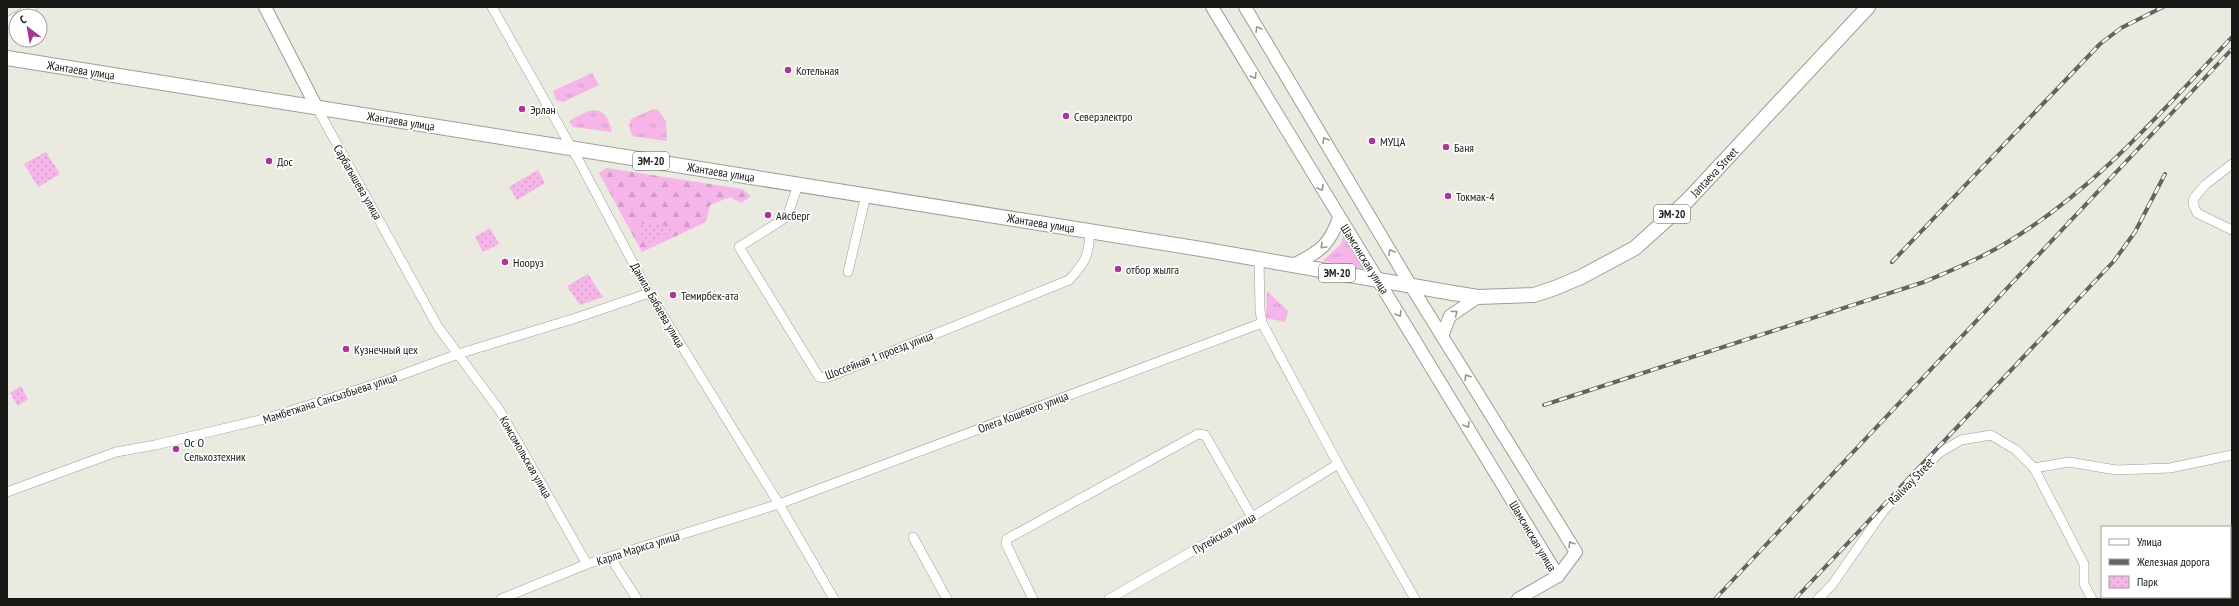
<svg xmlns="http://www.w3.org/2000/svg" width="2239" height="606" font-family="'PT Sans Narrow',sans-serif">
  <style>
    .grass { fill: url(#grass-tufts) }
    .forest { fill: url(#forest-firs) }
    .park { fill: url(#park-dots) }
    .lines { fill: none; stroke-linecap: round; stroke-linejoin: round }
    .street-casing { stroke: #9e9e94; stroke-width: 10 }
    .secondary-casing { stroke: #9e9e94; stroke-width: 14 }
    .primary-casing { stroke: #9e9e94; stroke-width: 16 }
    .street { stroke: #fff; stroke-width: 9 }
    .secondary { stroke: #fff; stroke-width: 12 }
    .primary { stroke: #fff; stroke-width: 14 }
    .rail-casing { stroke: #64645f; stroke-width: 4 }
    .rail { stroke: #fff; stroke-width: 2.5; stroke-dasharray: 8; stroke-linecap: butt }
    .oneway { stroke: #979795 }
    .poi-dot { fill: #a63897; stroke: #fff; stroke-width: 1.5 }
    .labels { text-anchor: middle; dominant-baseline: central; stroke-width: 3.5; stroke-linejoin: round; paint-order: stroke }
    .shield { fill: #fff; stroke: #5d5d5a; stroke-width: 1 }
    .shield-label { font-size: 11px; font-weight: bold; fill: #171714 }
    .street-label { font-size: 12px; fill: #171714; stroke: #fff }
    .poi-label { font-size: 12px; fill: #171714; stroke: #fff; text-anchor: start }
  </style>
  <defs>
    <pattern id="grass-tufts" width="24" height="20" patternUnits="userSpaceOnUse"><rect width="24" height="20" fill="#f5b5e9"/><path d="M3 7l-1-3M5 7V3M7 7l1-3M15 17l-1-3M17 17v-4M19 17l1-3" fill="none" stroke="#d19bc7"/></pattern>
    <pattern id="forest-firs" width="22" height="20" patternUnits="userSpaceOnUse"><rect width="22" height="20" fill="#f5b5e9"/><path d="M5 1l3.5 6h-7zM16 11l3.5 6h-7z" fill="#d19bc7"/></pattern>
    <pattern id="park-dots" width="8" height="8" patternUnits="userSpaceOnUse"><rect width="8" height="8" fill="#f5b5e9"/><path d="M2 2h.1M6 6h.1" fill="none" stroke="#d19bc7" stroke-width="1.8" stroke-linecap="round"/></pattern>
  </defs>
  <rect width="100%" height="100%" fill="#eaeae0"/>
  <g class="grass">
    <polygon points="592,73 599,85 563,102 556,100 553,91"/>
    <polygon points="653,109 658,110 666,121 667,141 632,136 629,125 631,119"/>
    <path d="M 595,110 C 607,113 609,120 612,132 L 573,127 L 569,121 L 588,111 Z"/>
    <polygon points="1345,233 1366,269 1323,261 1340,245"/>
    <polygon points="1267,291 1288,311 1285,322 1266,318"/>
  </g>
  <polygon class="forest" points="606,168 742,189 751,196 741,203 730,197 710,205 706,222 642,252 599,173"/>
  <g class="park">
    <polygon points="46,152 60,174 38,187 24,164"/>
    <polygon points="538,170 545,183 517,200 509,187"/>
    <polygon points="635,223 680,227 647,244"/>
    <polygon points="490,228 499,244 483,252 475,237"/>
    <polygon points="588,274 603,297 580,305 567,286"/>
    <polygon points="21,386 28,399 18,406 10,393"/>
  </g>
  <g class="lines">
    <g class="street-casing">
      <g id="street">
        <polyline points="492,7 579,161 649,293 779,504 834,599"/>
        <polyline points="18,16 32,7"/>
        <polyline points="8,22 16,17"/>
        <polyline points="317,108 438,327 500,411 587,564"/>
        <polyline points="2232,164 2205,185 2194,198 2193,204 2197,213 2232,230"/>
        <path d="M 798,185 L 787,217 L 739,247 L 819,377 L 826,378 L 1069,280 C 1086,262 1089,255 1090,231"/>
        <polyline points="1259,258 1260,310 1262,323 1338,464 1415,599"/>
        <polyline points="848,272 866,195"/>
        <polyline points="2034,468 2069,462 2116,470 2170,468 2232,455"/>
        <polyline points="7,492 116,452 155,445 268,418 385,381 458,354 576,318 649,293"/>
        <polyline points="913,537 947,599"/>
        <polyline points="2230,556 2232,555"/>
        <polyline points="610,557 637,599"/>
        <polyline points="501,599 587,564 779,504 1262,323"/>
        <polyline points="1033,599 1006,544 1007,539 1198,434 1205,435 1252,517"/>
        <polyline points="1109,599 1252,517 1338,464"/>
        <polyline points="1818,599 1832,585 1884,510 1939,453 1961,440 1991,435 2016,450 2034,468 2084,564 2084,584 2092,599"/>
        <polyline points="2155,599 2158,597"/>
      </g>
    </g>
    <g class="secondary-casing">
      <g id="secondary">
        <polyline points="265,7 317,108"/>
        <polyline points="1212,7 1558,576"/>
        <polyline points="1245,7 1411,286 1576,552 1558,576 1518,599"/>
        <path d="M 1295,264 C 1321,251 1329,245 1339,218"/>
        <polyline points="1442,336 1450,316 1478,297"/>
      </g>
    </g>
    <g class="primary-casing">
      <polyline id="primary" points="7,58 1201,249 1453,293 1478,297 1534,295 1555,288 1581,277 1635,248 1687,201 1868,7"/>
    </g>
    <use href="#street" class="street"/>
    <use href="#secondary" class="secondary"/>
    <use href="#primary" class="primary"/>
    <g class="rail-casing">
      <g id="rail">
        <polyline points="1892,262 2100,44 2121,28 2163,7"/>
        <path d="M 1544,405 L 1924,282 C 1952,270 1980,259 2006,243 C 2094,191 2163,110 2232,37"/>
        <polyline points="1715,599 2232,49"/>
        <polyline points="1795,599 2114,261 2135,232 2165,174"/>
      </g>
    </g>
    <use href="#rail" class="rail"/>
  </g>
  <defs><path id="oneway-chevron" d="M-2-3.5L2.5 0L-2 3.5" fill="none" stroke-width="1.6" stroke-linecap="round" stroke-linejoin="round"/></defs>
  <g class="oneway">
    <use href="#oneway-chevron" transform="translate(1258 29) rotate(-121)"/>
    <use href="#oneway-chevron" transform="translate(1254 76) rotate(59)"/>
    <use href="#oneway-chevron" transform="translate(1325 140) rotate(-120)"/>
    <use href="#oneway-chevron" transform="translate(1321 188) rotate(59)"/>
    <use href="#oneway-chevron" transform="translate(1323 246) rotate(135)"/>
    <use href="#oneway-chevron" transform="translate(1391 252) rotate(-120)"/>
    <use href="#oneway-chevron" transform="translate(1455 313) rotate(-37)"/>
    <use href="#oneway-chevron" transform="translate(1399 314) rotate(59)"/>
    <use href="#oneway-chevron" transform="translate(1467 377) rotate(-122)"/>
    <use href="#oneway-chevron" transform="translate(1467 425) rotate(59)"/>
    <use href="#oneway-chevron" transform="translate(1571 544) rotate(-122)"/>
  </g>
  <g class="poi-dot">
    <circle cx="788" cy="70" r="4"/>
    <circle cx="522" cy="109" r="4"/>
    <circle cx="1066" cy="116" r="4"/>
    <circle cx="1372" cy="141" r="4"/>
    <circle cx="1446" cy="147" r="4"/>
    <circle cx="269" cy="161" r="4"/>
    <circle cx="1448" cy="196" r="4"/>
    <circle cx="768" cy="215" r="4"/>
    <circle cx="505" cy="262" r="4"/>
    <circle cx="1118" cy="269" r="4"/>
    <circle cx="673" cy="295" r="4"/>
    <circle cx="346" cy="349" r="4"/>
    <circle cx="176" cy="449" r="4"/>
  </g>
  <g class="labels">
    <g class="shield">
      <rect x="633" y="152" width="36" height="18" rx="3"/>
      <rect x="1654" y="205" width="36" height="18" rx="3"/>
      <rect x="1319" y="264" width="36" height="18" rx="3"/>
    </g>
    <g class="shield-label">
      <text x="651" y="161">ЭМ-20</text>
      <text x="1672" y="214">ЭМ-20</text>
      <text x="1337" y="273">ЭМ-20</text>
    </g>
    <g class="street-label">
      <text transform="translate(81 70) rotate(9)">Жантаева улица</text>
      <text transform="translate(401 121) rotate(9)">Жантаева улица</text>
      <text transform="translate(721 172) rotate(9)">Жантаева улица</text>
      <text transform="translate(1714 172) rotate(-47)">Jantaeva Street</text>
      <text transform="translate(358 182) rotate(60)">Сарбагышева улица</text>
      <text transform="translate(1041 223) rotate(9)">Жантаева улица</text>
      <text transform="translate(1365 259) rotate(58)">Шамсинская улица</text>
      <text transform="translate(658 305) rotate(60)">Данила Бабаева улица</text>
      <text transform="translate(879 355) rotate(-21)">Шоссейная 1 проезд улица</text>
      <text transform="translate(330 398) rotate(-18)">Мамбетжана Сансызбыева улица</text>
      <text transform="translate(1023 412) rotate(-21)">Олега Кошевого улица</text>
      <text transform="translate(526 457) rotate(60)">Комсомольская улица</text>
      <text transform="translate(1911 481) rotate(-46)">Railway Street</text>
      <text transform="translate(1224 533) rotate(-30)">Путейская улица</text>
      <text transform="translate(1533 536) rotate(59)">Шамсинская улица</text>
      <text transform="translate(638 548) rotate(-18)">Карла Маркса улица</text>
    </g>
    <g class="poi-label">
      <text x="796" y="70">Котельная</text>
      <text x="530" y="109">Эрлан</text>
      <text x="1074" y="116">Северэлектро</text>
      <text x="1380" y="141">МУЦА</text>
      <text x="1454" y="147">Баня</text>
      <text x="277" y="161">Дос</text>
      <text x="1456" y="196">Токмак-4</text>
      <text x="776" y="215">Айсберг</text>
      <text x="513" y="262">Нооруз</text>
      <text x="1126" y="269">отбор жылга</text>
      <text x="681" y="295">Темирбек-ата</text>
      <text x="354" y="349">Кузнечный цех</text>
      <text x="184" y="442">Ос О<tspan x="184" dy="14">Сельхозтехник</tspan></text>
    </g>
  </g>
  <rect width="2239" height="606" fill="none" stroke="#171714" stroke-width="16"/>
  <rect x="2101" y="526" width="130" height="72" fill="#ffffff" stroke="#a2a2a1"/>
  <rect x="2109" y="539" width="20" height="6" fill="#ffffff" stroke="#a2a2a1"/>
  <text x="2137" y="546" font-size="12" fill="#171714">Улица</text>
  <rect x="2109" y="559" width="20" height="6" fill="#64645f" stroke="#a2a2a1"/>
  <text x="2137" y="566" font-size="12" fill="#171714">Железная дорога</text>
  <rect x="2109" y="576" width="20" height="12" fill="url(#park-dots)" stroke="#a2a2a1"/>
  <text x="2137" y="586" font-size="12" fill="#171714">Парк</text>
  <g transform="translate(28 28) rotate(329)"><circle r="19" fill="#ffffff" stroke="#a2a2a1"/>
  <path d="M0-3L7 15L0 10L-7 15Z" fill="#a63897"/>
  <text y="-6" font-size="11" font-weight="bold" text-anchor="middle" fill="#171714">С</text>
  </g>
</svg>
